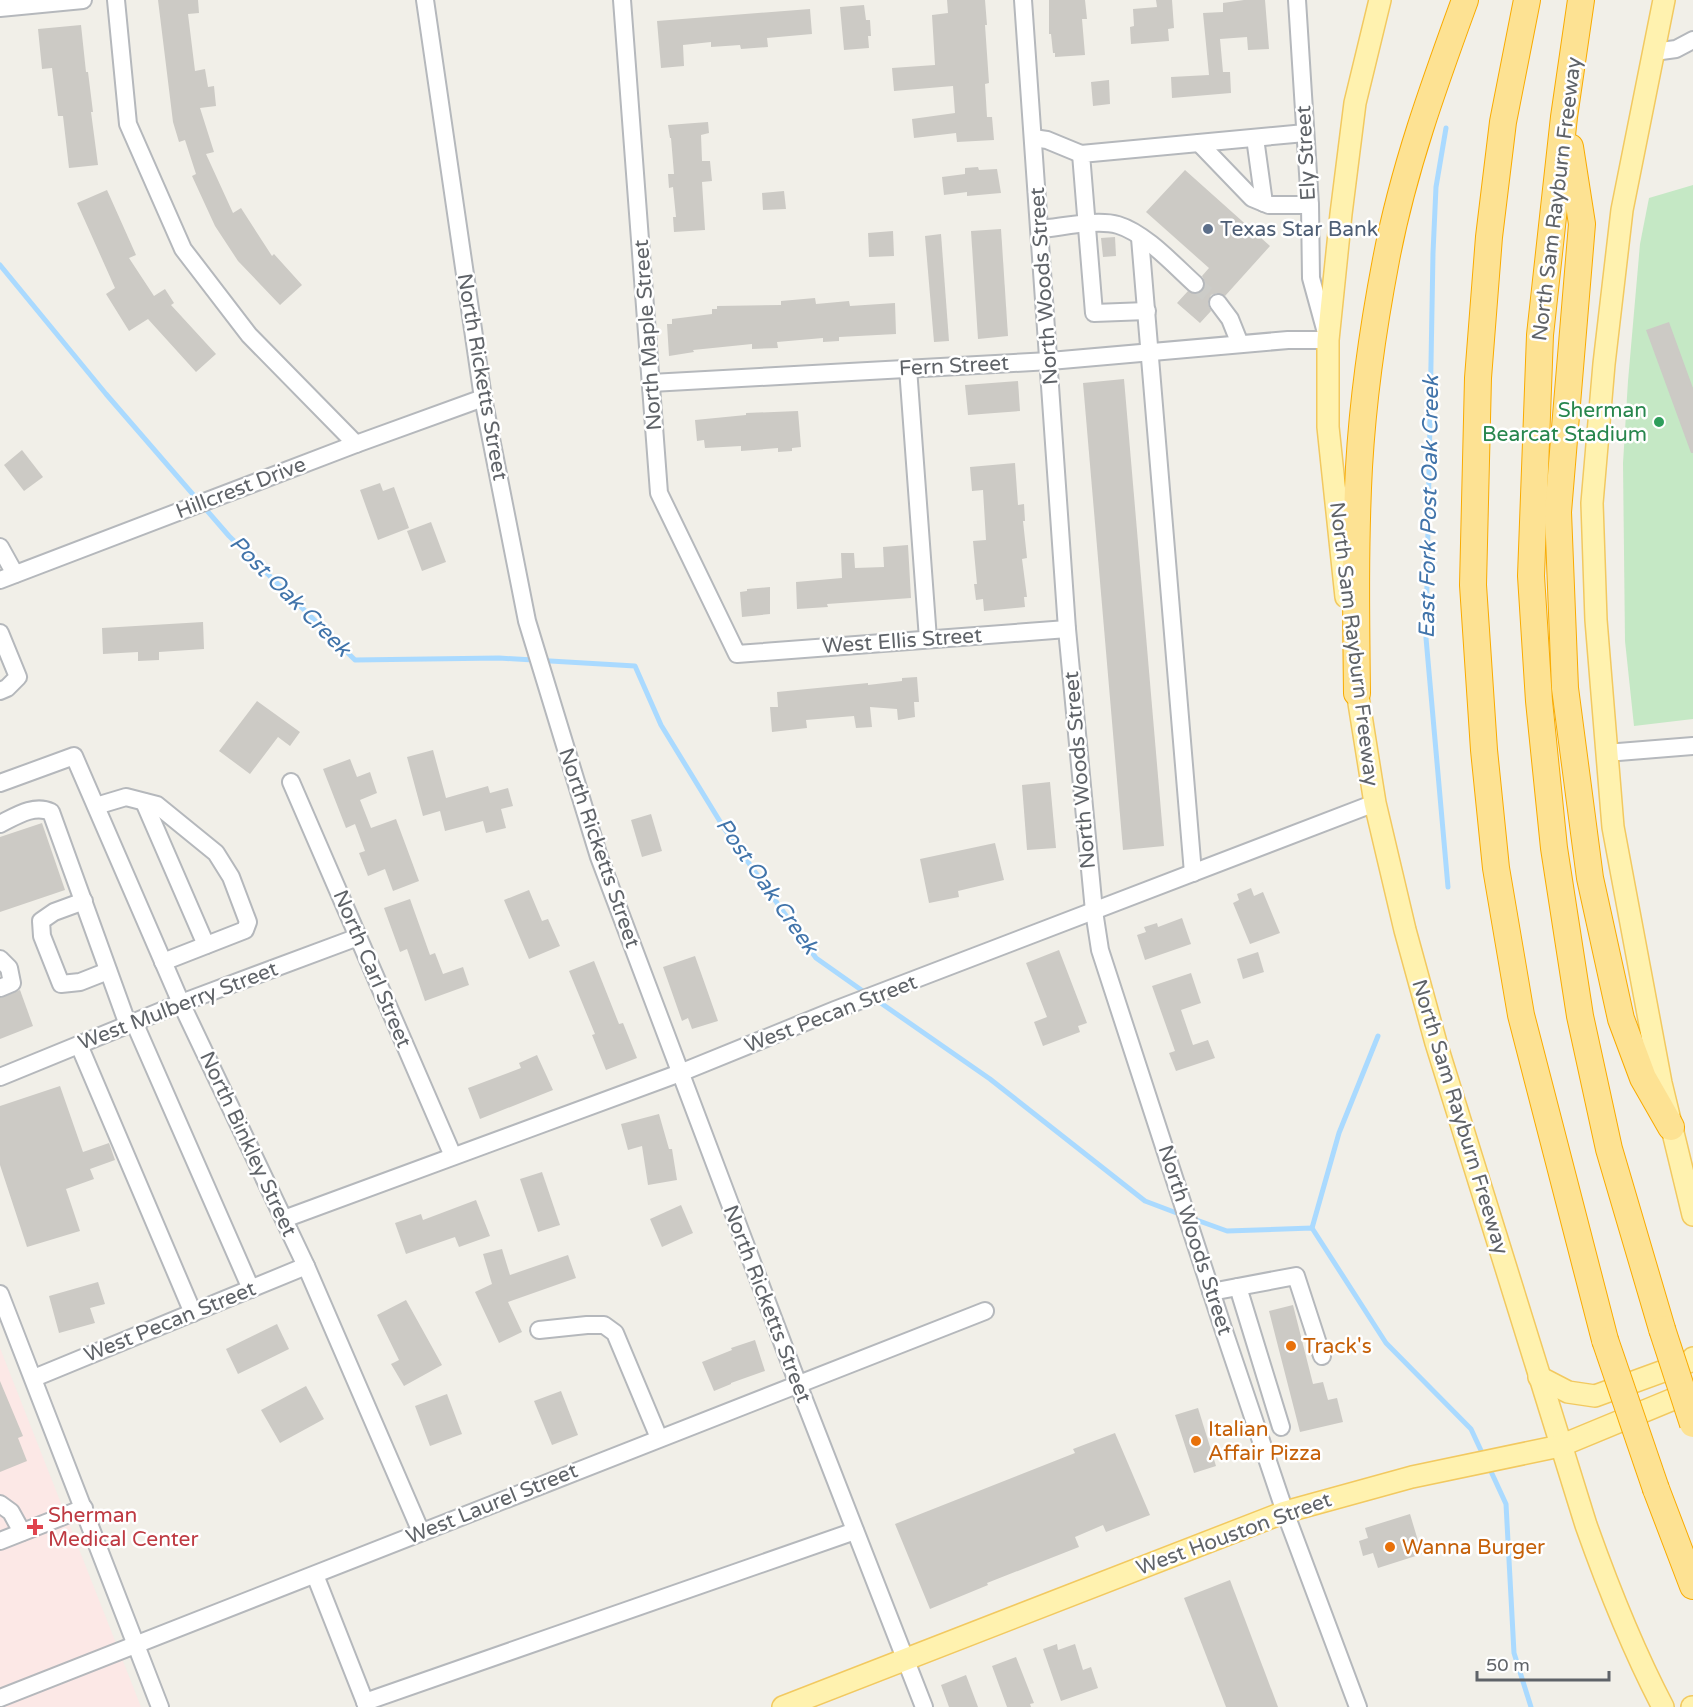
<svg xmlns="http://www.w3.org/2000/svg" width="1693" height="1707" font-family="'Varela Round',sans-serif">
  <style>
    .medical { fill: #fce8e6 }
    .green { fill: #c5e8c5 }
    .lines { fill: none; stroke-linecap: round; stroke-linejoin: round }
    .stream { stroke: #aadaff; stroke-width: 5 }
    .building { fill: #cccac5 }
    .minor-tunnel { stroke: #ccccc8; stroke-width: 16; stroke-dasharray: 16 8; stroke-linecap: butt }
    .minor-casing { stroke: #b5b8bc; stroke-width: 20 }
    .major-casing { stroke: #f2c960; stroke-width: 24 }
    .highway-casing { stroke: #f9ab00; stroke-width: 28 }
    .minor { stroke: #fff; stroke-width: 16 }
    .major { stroke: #fff2af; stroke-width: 21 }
    .highway { stroke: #fde293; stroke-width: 26 }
    .highway-bridge-casing { stroke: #f9ab00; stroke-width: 28; stroke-linecap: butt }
    .highway-bridge { stroke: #fde293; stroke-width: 26 }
    .service-dot { fill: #5c6f8a; stroke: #fff; stroke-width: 2 }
    .leisure-dot { fill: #2e9e5b; stroke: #fff; stroke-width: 2 }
    .food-dot { fill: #e8710a; stroke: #fff; stroke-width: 2 }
    .health-dot { fill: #e0444e; stroke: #fff; stroke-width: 2 }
    .labels { text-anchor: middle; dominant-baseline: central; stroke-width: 5; stroke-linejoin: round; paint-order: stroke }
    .street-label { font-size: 21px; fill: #5f6368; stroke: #fff }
    .service-label { font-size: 21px; fill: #4e5e75; stroke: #fff; text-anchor: start }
    .leisure-label { font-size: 21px; fill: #27864d; stroke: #fff; text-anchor: end }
    .food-label { font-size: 21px; fill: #c56008; stroke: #fff; text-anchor: start }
    .health-label { font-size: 21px; fill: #be3a42; stroke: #fff; text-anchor: start }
    .water-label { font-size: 22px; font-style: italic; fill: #4174aa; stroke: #fff }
  </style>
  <rect width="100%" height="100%" fill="#f1efe8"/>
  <polygon class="medical" points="0,1348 141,1707 0,1707"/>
  <polygon class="green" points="1693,185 1693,719 1634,726 1625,641 1623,463 1628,381 1640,244 1649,198"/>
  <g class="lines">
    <g class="stream">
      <polyline points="1446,128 1436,187 1433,253 1426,638 1448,887"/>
      <polyline points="0,265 106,394 229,536 355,660 499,658 635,666 661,725 724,828 816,958 867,994"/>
      <polyline points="875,999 990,1079 1145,1201 1182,1215"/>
      <polyline points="1191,1218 1227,1231 1312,1228 1386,1343 1471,1429 1484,1457"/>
      <polyline points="1312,1228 1339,1133 1378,1036"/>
      <polyline points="1488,1465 1506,1504 1514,1653 1531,1707"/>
    </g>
  </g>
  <g class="building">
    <polygon points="158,0 198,0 199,13 188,14 195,71 205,69 208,87 214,86 216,106 200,108 214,152 206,154 233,213 241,208 272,256 274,254 302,285 280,305 238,261 215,226 192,176 196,174 185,140 179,142 173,122"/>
    <polygon points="947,0 985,0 987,25 985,25 989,83 985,84 987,117 992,117 994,140 957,142 956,133 914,138 912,119 955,113 953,86 894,91 892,68 935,65 932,15 948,13"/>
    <polygon points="1049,0 1085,0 1087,19 1082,19 1085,55 1055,57 1055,53 1053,53 1051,34 1049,34"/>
    <polygon points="1156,0 1172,0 1174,28 1168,29 1169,41 1131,44 1130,27 1134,26 1133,9 1157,7"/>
    <polygon points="1244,0 1265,0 1269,49 1248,50 1247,37 1220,39 1223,72 1230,72 1231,93 1172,98 1171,77 1209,75 1203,13 1223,12 1223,3"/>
    <polygon points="864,5 866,20 870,20 871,36 868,36 869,48 844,50 840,7"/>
    <polygon points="810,9 812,34 767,38 768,47 741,49 740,45 711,47 711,42 683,45 684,66 661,68 657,21"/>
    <polygon points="81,25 86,72 88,72 93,112 91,112 98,165 69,168 63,116 58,116 52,68 42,69 38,29"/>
    <polygon points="1109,80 1110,104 1093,106 1091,82"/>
    <polygon points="708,122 709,133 701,135 702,161 710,161 712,181 702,182 705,230 674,232 673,217 676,217 673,187 669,188 668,174 674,174 671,138 670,138 668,125"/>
    <polygon points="978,167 979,170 997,169 1001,193 967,196 967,192 944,195 942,177 965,174 965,168"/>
    <polygon points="1185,170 1270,246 1225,296 1217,293 1211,295 1208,304 1211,311 1200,323 1177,303 1188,291 1197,294 1203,291 1205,282 1202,276 1209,268 1146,212"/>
    <polygon points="107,190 136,255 129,258 154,296 165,289 174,303 171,305 216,354 196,372 148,319 129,331 106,294 115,288 77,203"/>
    <polygon points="784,191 786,209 763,210 762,193"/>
    <polygon points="1001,229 1008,336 978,339 971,231"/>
    <polygon points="893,231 894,256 869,257 868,233"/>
    <polygon points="941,234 949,341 934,342 925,236"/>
    <polygon points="1115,237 1116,256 1103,257 1101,238"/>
    <polygon points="815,298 816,304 849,301 850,306 895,303 896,334 839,337 839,341 823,342 823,338 777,342 778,348 752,349 752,344 693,350 694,352 669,356 667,324 672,324 672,319 712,314 712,309 717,309 717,306 781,305 781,301"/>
    <polygon points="1669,322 1693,388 1693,453 1691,453 1646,330"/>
    <polygon points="1124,379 1164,846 1123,850 1083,383"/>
    <polygon points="1018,381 1020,411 968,415 965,385"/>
    <polygon points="798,411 801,447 792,448 792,451 778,452 778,448 741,451 741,446 705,448 704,440 697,441 695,420 746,415 746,413"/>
    <polygon points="22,450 43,477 24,491 4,465"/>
    <polygon points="1015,463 1018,505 1024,504 1025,521 1023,521 1027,558 1022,559 1027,597 1024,597 1025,607 984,611 983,599 976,600 974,584 977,584 973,541 986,540 983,490 972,491 970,467"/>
    <polygon points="380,483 383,491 394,487 409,528 378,540 360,490"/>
    <polygon points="431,522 446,562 422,571 407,531"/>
    <polygon points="908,545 911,598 827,604 828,607 797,609 796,582 842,578 841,553 854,553 855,568 884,567 883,547"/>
    <polygon points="770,587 770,614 742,617 740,592 747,591 747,589"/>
    <polygon points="203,622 204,649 159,652 159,660 138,661 138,652 103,654 102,628"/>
    <polygon points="917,677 919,702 914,702 915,717 898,720 897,709 870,707 872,727 856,728 854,716 806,720 807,728 772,732 770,707 778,707 777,692 868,683 868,685 902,681 902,678"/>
    <polygon points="257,701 300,732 290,746 278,737 250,774 219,751"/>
    <polygon points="433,750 446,798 488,786 490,793 508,788 513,806 501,809 506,828 486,833 483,821 445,831 440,811 423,816 407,757"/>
    <polygon points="350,759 357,777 370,772 377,793 360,800 371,828 396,819 419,881 393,891 385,869 368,876 359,853 365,851 355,824 346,828 323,769"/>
    <polygon points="1050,782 1056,848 1027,850 1022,785"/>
    <polygon points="651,814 662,851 642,857 631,820"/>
    <polygon points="42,823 65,890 0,912 0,837"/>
    <polygon points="995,843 1004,880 958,891 959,897 929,903 920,859"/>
    <polygon points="1251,888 1254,896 1263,892 1280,933 1250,944 1233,903 1239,900 1237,894"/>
    <polygon points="529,890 542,921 548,919 560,946 529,959 504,900"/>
    <polygon points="410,899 430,955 435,953 443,974 463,967 469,985 425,1001 407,949 400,952 384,908"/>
    <polygon points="1182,918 1191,944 1145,960 1137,935 1146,932 1144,927 1157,923 1158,927"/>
    <polygon points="1059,950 1087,1023 1078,1026 1080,1032 1043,1046 1034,1022 1047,1017 1026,963"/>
    <polygon points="1258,952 1264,972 1243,979 1237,959"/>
    <polygon points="695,956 718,1021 692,1029 688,1018 682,1021 663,967"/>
    <polygon points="594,961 619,1024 623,1023 637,1058 606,1070 592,1035 595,1034 569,971"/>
    <polygon points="1191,973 1201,1003 1181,1010 1193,1045 1208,1040 1215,1058 1176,1071 1169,1053 1175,1051 1152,986"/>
    <polygon points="20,990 33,1026 0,1039 0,998"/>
    <polygon points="537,1055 553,1090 480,1119 468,1088 521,1068 519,1063"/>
    <polygon points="60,1086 83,1152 109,1143 115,1160 90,1169 94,1179 66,1189 80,1231 27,1247 0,1165 0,1106"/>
    <polygon points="659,1114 669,1149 672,1149 677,1180 648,1185 642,1146 628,1150 621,1124"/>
    <polygon points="542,1172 560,1225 538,1232 520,1179"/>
    <polygon points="476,1200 490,1236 459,1247 455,1237 406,1254 395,1223 421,1214 423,1220"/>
    <polygon points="681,1205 693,1233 662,1247 650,1219"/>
    <polygon points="502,1249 510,1275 568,1255 576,1278 508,1302 522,1332 499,1343 475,1292 492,1284 483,1254"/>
    <polygon points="98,1282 105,1304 90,1308 95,1323 59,1333 49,1296"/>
    <polygon points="406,1300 442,1365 404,1386 391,1364 399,1360 377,1315"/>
    <polygon points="1293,1305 1313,1384 1323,1382 1328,1400 1337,1398 1343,1422 1300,1432 1269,1311"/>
    <polygon points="277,1324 289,1349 238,1374 226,1349"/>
    <polygon points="755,1340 765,1371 731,1383 731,1384 714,1391 702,1362 732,1350 731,1348"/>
    <polygon points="0,1381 23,1436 18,1438 27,1461 0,1472"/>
    <polygon points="306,1386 324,1419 280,1443 261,1410"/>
    <polygon points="561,1391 578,1435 552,1445 534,1401"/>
    <polygon points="447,1394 462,1434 430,1446 415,1406"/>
    <polygon points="1198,1408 1216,1466 1194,1473 1175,1415"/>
    <polygon points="1115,1433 1150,1515 1106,1532 1103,1525 1075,1537 1079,1547 987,1583 988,1585 930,1609 895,1524 1075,1453 1073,1449"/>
    <polygon points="1410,1514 1422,1554 1378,1568 1373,1553 1363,1556 1359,1541 1368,1538 1365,1528"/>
    <polygon points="1230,1580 1278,1707 1226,1707 1184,1598"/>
    <polygon points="1057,1644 1058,1650 1075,1644 1083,1670 1091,1667 1098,1688 1061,1701 1043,1649"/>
    <polygon points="1016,1657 1034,1703 1030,1704 1031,1707 1007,1707 992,1666"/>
    <polygon points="966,1675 978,1707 949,1707 941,1685"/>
  </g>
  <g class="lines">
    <polyline class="minor-tunnel" points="1195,284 1218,303"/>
    <g class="minor-casing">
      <g id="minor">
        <polyline points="116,0 128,124 183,249 249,335 356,444"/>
        <polyline points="425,0 483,398 527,621 599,857 798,1384 924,1707"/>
        <polyline points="622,0 659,493 737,654 1067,629"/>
        <polyline points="1023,0 1067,629 1094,911 1100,950 1223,1328 1285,1512 1358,1707"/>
        <polyline points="0,8 83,0"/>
        <polyline points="1654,52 1676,49 1693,40"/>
        <polyline points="1033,138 1047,140 1081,154"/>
        <polyline points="1255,138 1264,203"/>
        <polyline points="1199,143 1252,198 1269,205 1310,205"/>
        <path d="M 1040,229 C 1063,227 1097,219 1118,225 C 1145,233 1174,265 1195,284"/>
        <polyline points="1140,238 1193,873"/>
        <polyline points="1218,303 1230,319 1240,344"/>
        <polyline points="1147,311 1094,313 1081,154 1305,133"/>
        <polyline points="908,368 928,639"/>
        <polyline points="651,383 1050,361 1288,340 1328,340 1311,278 1310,205 1297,0"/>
        <polyline points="0,547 15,574"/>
        <polyline points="0,580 356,444 483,398"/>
        <polyline points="0,633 18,677 7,688 0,691"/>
        <polyline points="1606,753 1693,746"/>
        <polyline points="291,782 453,1156"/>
        <polyline points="0,783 74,756 181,1003 306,1266 421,1532"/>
        <polyline points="144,802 206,945"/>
        <polyline points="96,806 126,797 157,805 216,853 231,877 248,922 245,930 163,962"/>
        <path d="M 0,824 C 16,816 34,804 51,812 L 128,1025"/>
        <polyline points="84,901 54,912 41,921 42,936 61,984 80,982 108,971"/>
        <polyline points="0,959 9,968 12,983 0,988"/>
        <polyline points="134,1022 251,1289"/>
        <polyline points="79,1045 193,1313"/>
        <polyline points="0,1077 181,1003 358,937"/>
        <polyline points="284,1219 680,1073 835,1010 1375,803"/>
        <polyline points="1238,1287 1281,1427"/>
        <polyline points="1211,1292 1296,1276 1322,1356"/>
        <polyline points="0,1294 160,1707"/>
        <polyline points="539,1330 587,1325 604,1325 615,1333 659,1438"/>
        <polyline points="34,1378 306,1266"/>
        <polyline points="0,1504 11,1512 22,1532"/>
        <polyline points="0,1541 84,1508"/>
        <polyline points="315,1575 367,1707"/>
        <polyline points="0,1698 985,1311"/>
        <polyline points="365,1702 855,1531"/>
      </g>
    </g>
    <g class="major-casing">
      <g id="major">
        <polyline points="1664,0 1622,210 1604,364 1592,503 1596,620 1613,827 1661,1083 1693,1215"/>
        <polyline points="1346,597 1328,427 1328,340 1341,214 1355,103 1380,0"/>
        <path d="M 1355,678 L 1375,803 L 1405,930 L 1436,1043 L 1586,1525 C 1608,1587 1632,1648 1663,1707"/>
        <polyline points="1539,1377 1568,1392 1595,1396 1691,1361 1693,1358"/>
        <polyline points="783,1707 1285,1512 1412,1477 1560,1446 1693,1391"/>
        <polyline points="1692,1707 1693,1707"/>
      </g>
    </g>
    <g class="highway-casing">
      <g id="highway">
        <polyline points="1527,0 1503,122 1489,237 1478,378 1473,585 1484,750 1496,868 1521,1015 1605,1340"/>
        <polyline points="1581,0 1564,117 1540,335 1531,576 1539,701 1554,848 1580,1016 1609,1149 1662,1329"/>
        <polyline points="1570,147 1582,224 1558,512 1565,688 1590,878 1621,1019 1643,1078 1671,1127"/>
        <path d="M 1357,693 C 1356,618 1355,542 1359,467 C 1363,398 1373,328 1386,260 C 1403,170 1434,85 1465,0"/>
        <polyline points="1656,1489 1693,1586"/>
      </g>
    </g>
    <use href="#minor" class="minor"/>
    <use href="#major" class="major"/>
    <use href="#highway" class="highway"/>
    <g class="highway-bridge-casing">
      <g id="highway-bridge">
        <polyline points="1662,1329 1693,1424"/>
        <polyline points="1605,1340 1656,1489"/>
      </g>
    </g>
    <use href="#highway-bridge" class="highway-bridge"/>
  </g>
  <circle class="service-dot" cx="1208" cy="229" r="6"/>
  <circle class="leisure-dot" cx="1659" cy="422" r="6"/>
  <g class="food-dot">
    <circle cx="1291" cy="1346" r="6"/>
    <circle cx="1196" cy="1441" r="6"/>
    <circle cx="1390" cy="1547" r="6"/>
  </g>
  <path class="health-dot" d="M32 1518h6v6h6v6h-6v6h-6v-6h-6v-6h6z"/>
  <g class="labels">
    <g class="street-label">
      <text transform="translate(1306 153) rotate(-93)">Ely Street</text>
      <text transform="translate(1557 199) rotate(-83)">North Sam Rayburn Freeway</text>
      <text transform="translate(1044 286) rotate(-94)">North Woods Street</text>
      <text transform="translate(648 335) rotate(-94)">North Maple Street</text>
      <text transform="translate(954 366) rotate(-3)">Fern Street</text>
      <text transform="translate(482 377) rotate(80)">North Ricketts Street</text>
      <text transform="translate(241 488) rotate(-21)">Hillcrest Drive</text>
      <text transform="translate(902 641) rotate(-4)">West Ellis Street</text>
      <text transform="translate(1354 644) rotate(83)">North Sam Rayburn Freeway</text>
      <text transform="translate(1080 770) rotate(-95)">North Woods Street</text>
      <text transform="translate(599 848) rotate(71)">North Ricketts Street</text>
      <text transform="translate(372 969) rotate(67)">North Carl Street</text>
      <text transform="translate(178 1006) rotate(-21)">West Mulberry Street</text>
      <text transform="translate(831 1014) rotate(-21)">West Pecan Street</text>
      <text transform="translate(1460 1117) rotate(73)">North Sam Rayburn Freeway</text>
      <text transform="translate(248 1144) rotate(65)">North Binkley Street</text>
      <text transform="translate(1195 1240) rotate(72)">North Woods Street</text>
      <text transform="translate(767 1304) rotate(69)">North Ricketts Street</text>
      <text transform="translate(170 1322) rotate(-22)">West Pecan Street</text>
      <text transform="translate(492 1504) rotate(-22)">West Laurel Street</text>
      <text transform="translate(1234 1534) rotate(-20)">West Houston Street</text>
    </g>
    <g class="service-label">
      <text x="1220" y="229">Texas Star Bank</text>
    </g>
    <g class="leisure-label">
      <text x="1647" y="410">Sherman<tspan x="1647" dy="24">Bearcat Stadium</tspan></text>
    </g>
    <g class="food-label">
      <text x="1303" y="1346">Track's</text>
      <text x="1208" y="1429">Italian<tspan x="1208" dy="24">Affair Pizza</tspan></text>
      <text x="1402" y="1547">Wanna Burger</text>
    </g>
    <g class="health-label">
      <text x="48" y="1515">Sherman<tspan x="48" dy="24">Medical Center</tspan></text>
    </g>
    <g class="water-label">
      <text transform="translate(1429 507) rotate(-89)">East Fork Post Oak Creek</text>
      <text transform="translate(290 596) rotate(45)">Post Oak Creek</text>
      <text transform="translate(767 886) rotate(55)">Post Oak Creek</text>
    </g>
  </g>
  <path d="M1477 1671v9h132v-9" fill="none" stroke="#5f6368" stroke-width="3"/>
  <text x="1486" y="1671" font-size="18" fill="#5f6368" stroke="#ffffff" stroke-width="4.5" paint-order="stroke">50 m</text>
</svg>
